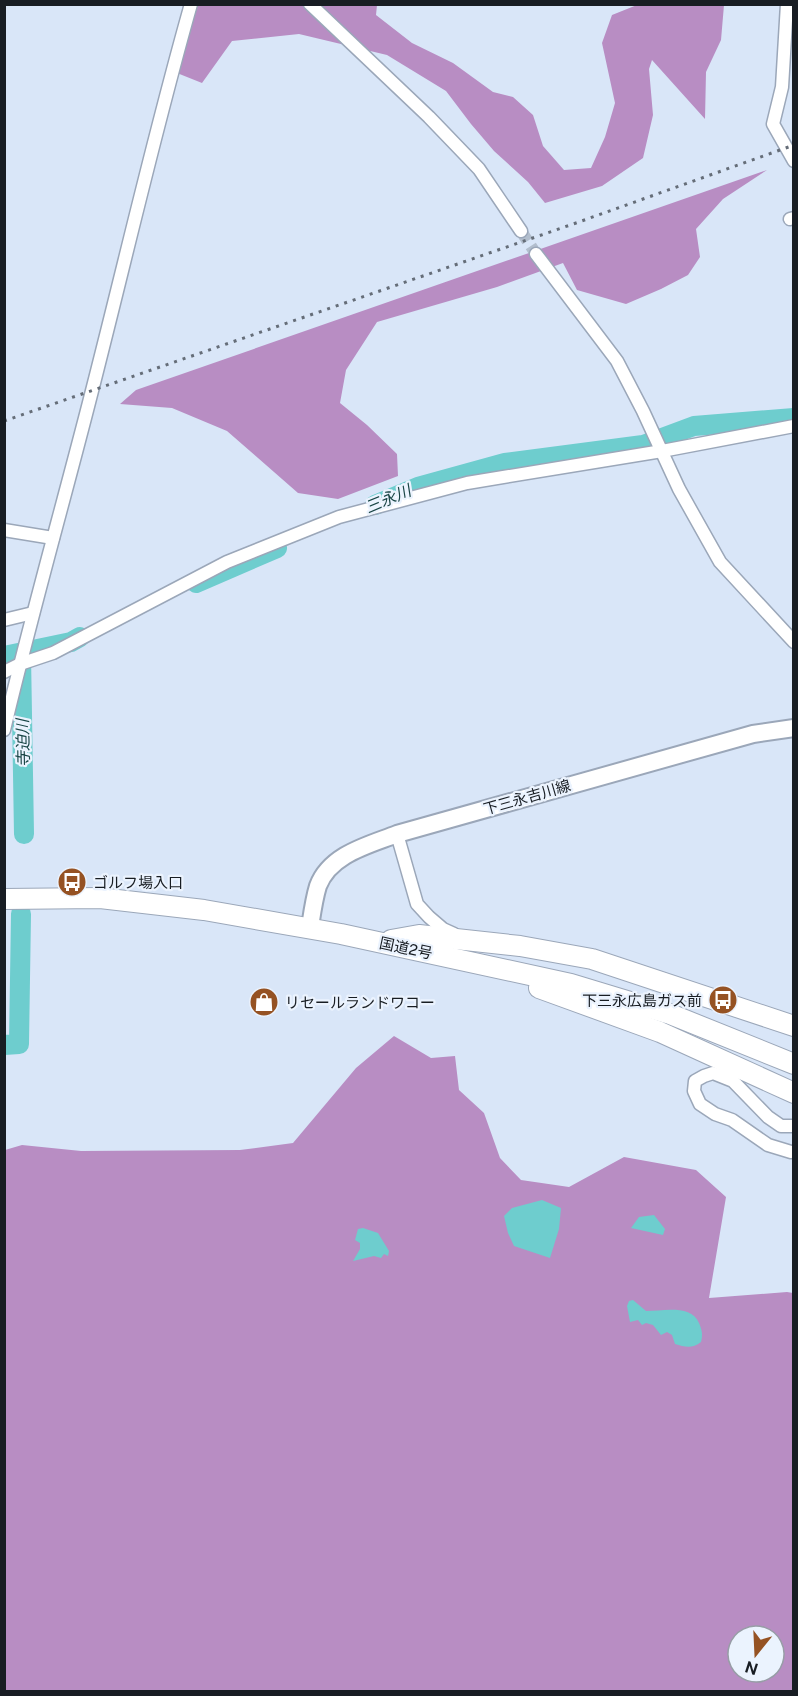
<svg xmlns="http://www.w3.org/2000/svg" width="798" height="1696" font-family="'Public Sans','Noto Sans JP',sans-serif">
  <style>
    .forest { fill: #b88dc3; fill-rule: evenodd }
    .water { fill: #6ecdce }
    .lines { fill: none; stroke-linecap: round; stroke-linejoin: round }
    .river { stroke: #6ecdce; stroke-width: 20 }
    .minor-tunnel { stroke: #b2becd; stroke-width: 12; stroke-dasharray: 12 6; stroke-linecap: butt }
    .minor-casing { stroke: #9ba7b9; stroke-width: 15 }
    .secondary-casing { stroke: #9ba7b9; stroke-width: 20 }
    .trunk-casing { stroke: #9ba7b9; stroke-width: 22 }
    .minor { stroke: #fff; stroke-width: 12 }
    .secondary { stroke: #fff; stroke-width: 16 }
    .trunk { stroke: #fff; stroke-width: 20 }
    .rail { stroke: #656d78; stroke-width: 3; stroke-dasharray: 3 6; stroke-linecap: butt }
    .labels { text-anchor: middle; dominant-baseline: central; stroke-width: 4.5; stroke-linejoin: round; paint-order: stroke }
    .street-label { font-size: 15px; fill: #181d23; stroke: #ebf3fe }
    .poi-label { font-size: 15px; fill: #181d23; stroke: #ebf3fe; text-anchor: start }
    .water-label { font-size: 16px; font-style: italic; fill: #194545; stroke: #ebf3fe }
  </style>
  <rect width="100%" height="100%" fill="#d9e6f8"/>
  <g class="forest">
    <polygon points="183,5 377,5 376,15 412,43 453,63 493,92 513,97 533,115 543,146 564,170 591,168 605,137 615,103 602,43 612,15 637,5 724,5 721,40 706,72 705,119 652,60 649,69 653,115 643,158 602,186 545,203 528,182 494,151 471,124 446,91 387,55 299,34 232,41 202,83 172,71"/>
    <polygon points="767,170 723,199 696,229 700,257 688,275 661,289 626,304 577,290 563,263 497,287 377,322 346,370 340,403 367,425 397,454 398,476 338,499 298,493 227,431 172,408 120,404 136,390"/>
    <path d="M 394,1036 L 431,1058 L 455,1056 L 459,1090 L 484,1113 L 500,1158 L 521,1180 L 569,1187 L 624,1157 L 696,1170 L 726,1197 L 709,1298 L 787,1292 L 793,1293 L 793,1691 L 5,1692 L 5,1150 L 22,1145 L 81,1151 L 240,1150 L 293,1143 L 356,1068 ZM 738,1636 L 774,1636 L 774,1672 L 738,1672 Z"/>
  </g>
  <g class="water">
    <polygon points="542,1200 561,1208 559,1229 550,1258 514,1246 508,1233 504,1216 512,1208"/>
    <polygon points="654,1215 665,1229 663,1235 631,1228 639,1217"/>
    <polygon points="363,1228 378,1233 389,1251 388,1256 384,1254 381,1258 374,1256 353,1261 360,1249 360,1243 355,1240 358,1229"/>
    <path d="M 633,1300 L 646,1311 C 663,1311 691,1304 699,1323 C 702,1330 703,1335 701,1342 C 692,1349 685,1347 675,1344 L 672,1335 L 667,1332 L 661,1335 L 653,1325 L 646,1323 L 642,1325 L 638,1320 L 630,1322 L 627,1306 L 629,1301 Z"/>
  </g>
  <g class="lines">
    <g class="river">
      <polyline points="375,505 418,487 505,463 643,445 694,426 794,418"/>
      <polyline points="196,583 277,548"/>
      <polyline points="21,655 24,834"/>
      <polyline points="4,656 71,642 80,637"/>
      <polyline points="4,1045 19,1044 21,914"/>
    </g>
    <polyline class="minor-tunnel" points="521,231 536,254"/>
    <g class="minor-casing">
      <g id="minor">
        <polyline points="310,4 429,117 479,169 521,231"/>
        <polyline points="787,4 782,87 773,124 794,161"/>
        <polyline points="790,219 794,218"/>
        <polyline points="536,254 617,361 643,411 679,489 720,562 794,642"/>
        <polyline points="4,530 53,538"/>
        <polyline points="4,620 33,613"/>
        <polyline points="4,672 20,664 53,653 227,562 339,517 467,483 662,451 794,426"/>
        <path d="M 4,730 C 29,625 58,522 85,418 C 121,280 152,141 191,4"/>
        <polyline points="397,834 417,904 429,917 443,929 454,934"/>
        <polyline points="791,1152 768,1145 732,1120 715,1114 700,1104 694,1091 695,1081 704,1076 713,1073 733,1081 768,1117 781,1126 794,1126"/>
      </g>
    </g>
    <g class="secondary-casing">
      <path id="secondary" d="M 310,927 C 312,914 314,899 318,886 C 330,854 369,845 397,834 L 753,734 L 794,728"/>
    </g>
    <g class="trunk-casing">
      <g id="trunk">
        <polyline points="4,899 100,898 204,910 341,934 571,984 670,1014 794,1064"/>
        <polyline points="391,940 419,935 520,946 592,959 794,1026"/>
        <polyline points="539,988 660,1032 794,1093"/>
      </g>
    </g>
    <use href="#minor" class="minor"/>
    <use href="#secondary" class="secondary"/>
    <use href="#trunk" class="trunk"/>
    <polyline class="rail" points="4,421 576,223 794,145"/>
  </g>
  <defs>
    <g id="bus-disc" transform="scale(1.5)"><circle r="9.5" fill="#955223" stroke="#ebf3fe"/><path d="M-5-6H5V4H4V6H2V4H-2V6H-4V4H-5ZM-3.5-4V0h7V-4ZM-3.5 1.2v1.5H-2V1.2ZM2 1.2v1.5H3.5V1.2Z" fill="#fff"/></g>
    <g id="shop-disc" transform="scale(1.5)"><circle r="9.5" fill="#955223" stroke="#ebf3fe"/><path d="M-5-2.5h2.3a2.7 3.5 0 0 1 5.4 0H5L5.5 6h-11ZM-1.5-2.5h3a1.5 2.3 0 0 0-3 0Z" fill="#fff"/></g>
  </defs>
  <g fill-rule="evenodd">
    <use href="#bus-disc" x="72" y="882"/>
    <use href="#bus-disc" x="723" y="1000"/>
    <use href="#shop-disc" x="264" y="1002"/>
  </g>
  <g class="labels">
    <g class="street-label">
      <text transform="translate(527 797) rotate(-16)">下三永吉川線</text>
      <text transform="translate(406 948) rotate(12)">国道2号</text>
    </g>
    <g class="poi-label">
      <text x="93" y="882">ゴルフ場入口</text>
      <text x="702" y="1000" text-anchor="end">下三永広島ガス前</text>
      <text x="285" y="1002">リセールランドワコー</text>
    </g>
    <g class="water-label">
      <text transform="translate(388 499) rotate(-23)">三永川</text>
      <text transform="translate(23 743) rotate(-91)">寺迫川</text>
    </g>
  </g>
  <rect width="798" height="1696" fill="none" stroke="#181d23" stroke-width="12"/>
  <g transform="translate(756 1654) rotate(198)"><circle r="28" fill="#ebf3fe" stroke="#979da6" stroke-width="1.5"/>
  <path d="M0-4.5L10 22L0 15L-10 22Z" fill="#955223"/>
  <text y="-9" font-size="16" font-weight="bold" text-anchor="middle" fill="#181d23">N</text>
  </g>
</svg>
